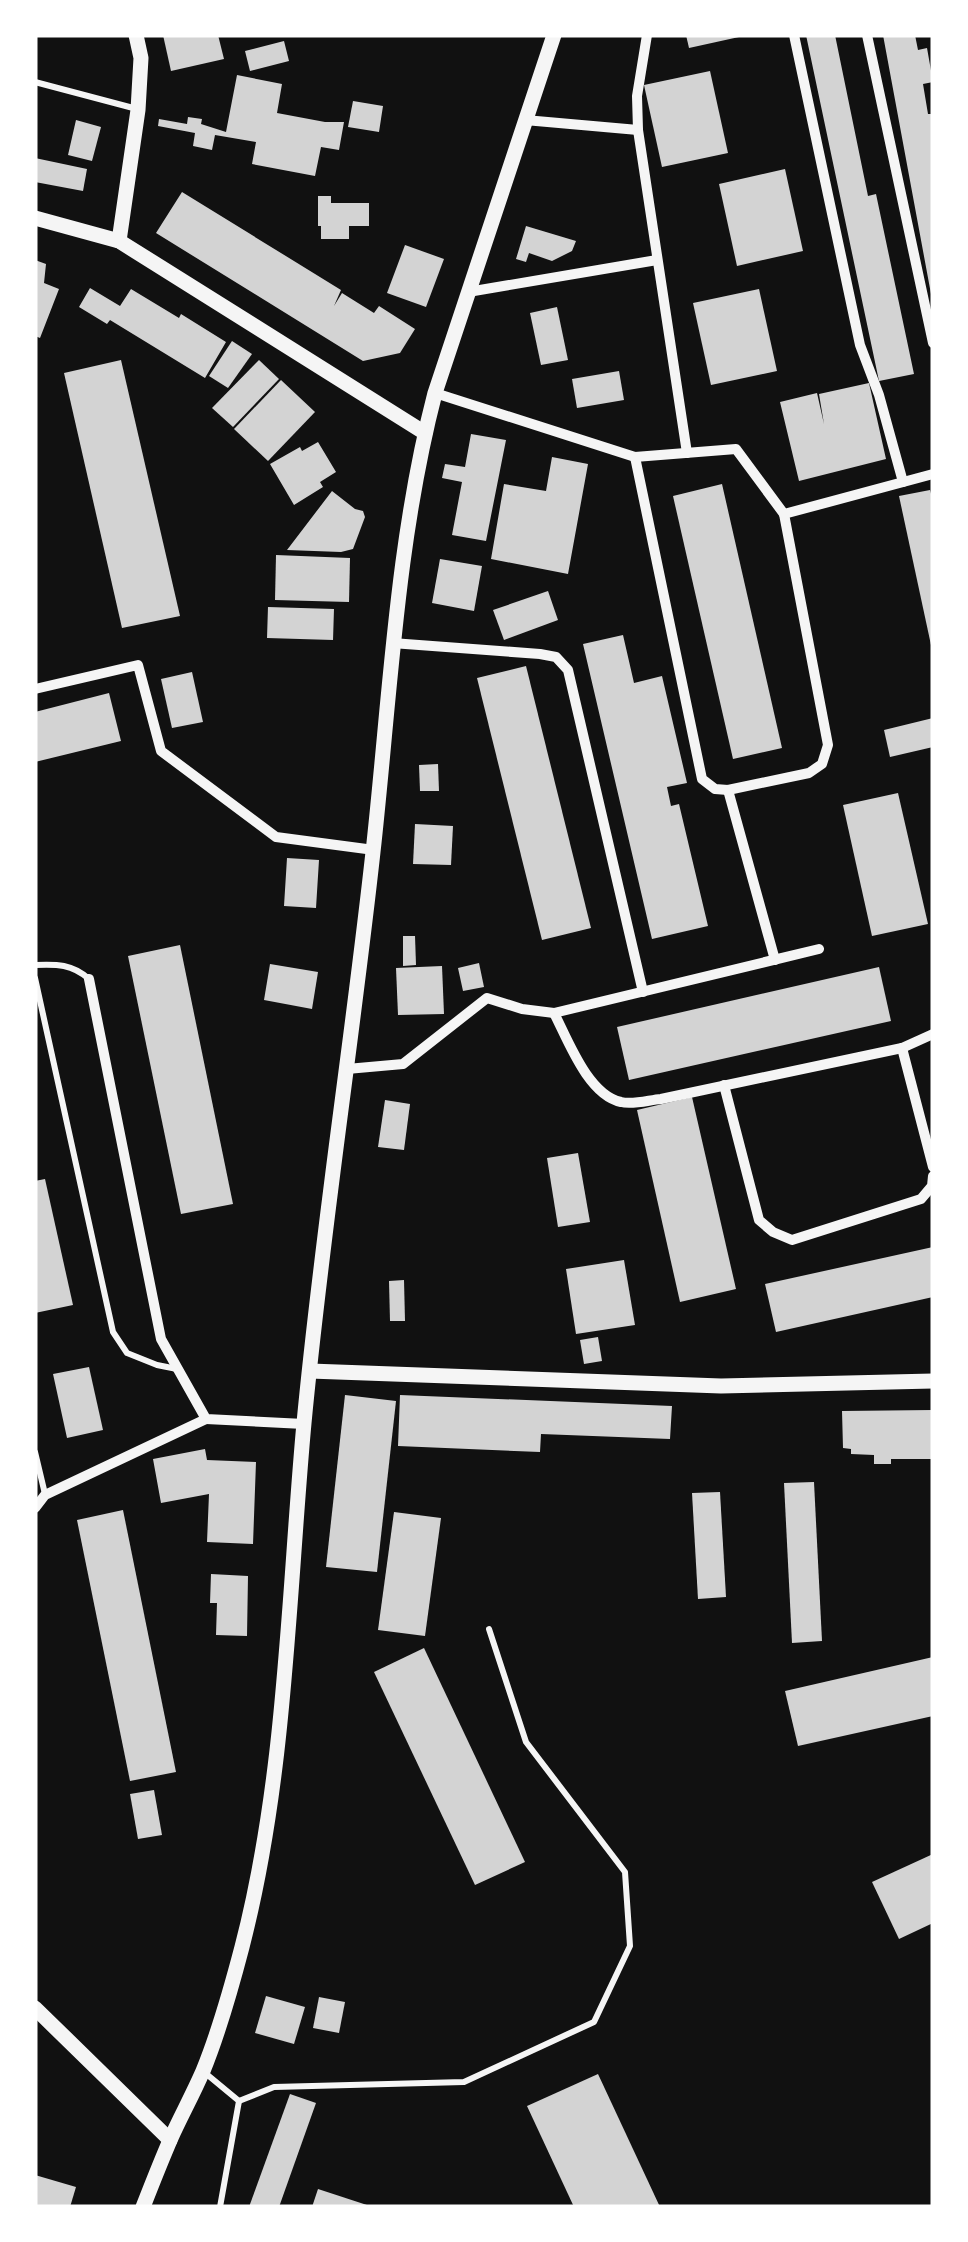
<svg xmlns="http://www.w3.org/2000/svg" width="968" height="2242" font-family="'Titillium Web',sans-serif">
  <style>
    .building { fill: #d3d3d3 }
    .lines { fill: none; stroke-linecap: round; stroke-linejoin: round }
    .service { stroke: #f5f5f5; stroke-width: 6 }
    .minor { stroke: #f5f5f5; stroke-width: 10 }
    .tertiary { stroke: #f5f5f5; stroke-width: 15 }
  </style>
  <rect width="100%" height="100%" fill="#111"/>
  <g class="building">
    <polygon points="163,35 218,35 224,59 171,71"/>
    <polygon points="686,35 739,35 739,37 689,48"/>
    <polygon points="806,35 835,35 868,196 876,194 914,374 879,381"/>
    <polygon points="883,35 915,35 918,50 927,48 933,82 923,84 928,114 933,114 933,129 931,129 933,294 931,294"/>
    <polygon points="284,41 289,61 250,71 245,51"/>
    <polygon points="710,71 728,153 662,167 644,85"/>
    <polygon points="237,75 282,84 277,113 325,122 344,122 339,150 321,147 315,176 252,164 256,142 215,135 212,150 193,146 195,133 158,126 159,119 187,124 188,117 202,119 201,124 226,132"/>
    <polygon points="353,101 383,106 379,132 348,127"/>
    <polygon points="76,120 101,127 92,161 68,155"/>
    <polygon points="35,158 87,169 83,191 35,182"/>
    <polygon points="785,169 803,251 737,266 719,184"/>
    <polygon points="182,192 341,290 334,306 342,293 374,313 379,306 415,329 400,353 363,361 156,233"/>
    <polygon points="318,196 331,196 331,203 369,203 369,226 349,226 349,239 321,239 321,226 318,226"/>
    <polygon points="526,226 576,241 572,251 552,261 529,253 526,262 516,259"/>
    <polygon points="405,245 444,259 426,307 387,293"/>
    <polygon points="35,260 46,264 44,283 59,289 40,338 35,336"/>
    <polygon points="90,288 120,306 131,289 179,318 181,314 226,342 205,378 110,320 107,324 79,307"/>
    <polygon points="759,289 777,371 711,385 693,303"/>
    <polygon points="557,307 568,360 541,365 530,313"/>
    <polygon points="232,341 252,354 228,388 209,376"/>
    <polygon points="121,360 180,616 122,628 64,373"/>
    <polygon points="259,360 279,379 233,427 212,408"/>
    <polygon points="619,371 624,400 577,408 572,379"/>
    <polygon points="281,380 315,412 268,461 234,429"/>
    <polygon points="869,383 886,459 799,481 780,402 817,393 824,424 819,394"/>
    <polygon points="471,434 506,440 486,541 452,535 462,482 442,478 445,464 465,467"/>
    <polygon points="318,442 336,472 320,482 323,487 294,505 270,464 300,447 302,451"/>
    <polygon points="552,457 588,464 568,574 491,559 504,484 546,491"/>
    <polygon points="722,484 782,748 733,759 673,496"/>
    <polygon points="930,490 933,501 931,645 899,496"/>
    <polygon points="332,491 355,509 363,511 365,517 353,549 341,552 287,550"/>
    <polygon points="276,555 350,558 349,602 275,600"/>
    <polygon points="440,559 482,566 474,611 432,603"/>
    <polygon points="548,591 558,620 504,640 493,610"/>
    <polygon points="268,607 334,609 333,640 267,638"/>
    <polygon points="623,635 634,683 662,676 687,783 667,787 671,806 679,804 708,926 652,939 583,644"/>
    <polygon points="526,666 591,928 542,940 477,678"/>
    <polygon points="192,672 203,722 172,728 161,679"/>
    <polygon points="109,693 121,741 35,762 35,712"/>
    <polygon points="933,718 933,747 890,757 884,730"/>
    <polygon points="438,764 439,791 420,791 419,765"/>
    <polygon points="898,793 928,924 872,936 843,805"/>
    <polygon points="415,824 453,826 451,865 413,864"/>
    <polygon points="287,858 319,860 316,908 284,906"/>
    <polygon points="403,936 415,936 416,965 403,966"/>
    <polygon points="180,945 233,1204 181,1214 128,956"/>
    <polygon points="479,963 484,987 463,991 458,968"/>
    <polygon points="270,964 318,972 312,1009 264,1000"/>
    <polygon points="442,966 444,1014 398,1015 396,968"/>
    <polygon points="879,967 891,1021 629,1080 617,1027"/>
    <polygon points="692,1097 736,1289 680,1302 637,1110"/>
    <polygon points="385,1100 410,1104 404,1150 378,1147"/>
    <polygon points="578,1153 590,1222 558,1227 547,1158"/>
    <polygon points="45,1179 73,1305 35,1313 35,1181"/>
    <polygon points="933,1247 933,1297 776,1332 765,1284"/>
    <polygon points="624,1260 635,1325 576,1334 566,1269"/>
    <polygon points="404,1280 405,1321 390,1321 389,1281"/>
    <polygon points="598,1337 602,1361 584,1364 580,1340"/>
    <polygon points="89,1367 103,1430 67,1438 53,1374"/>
    <polygon points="345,1395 396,1401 377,1572 326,1567"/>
    <polygon points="400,1395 672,1406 670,1439 541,1434 540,1452 398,1446"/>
    <polygon points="933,1410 933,1459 891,1459 891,1464 874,1464 874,1455 851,1454 851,1449 843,1448 842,1411"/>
    <polygon points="205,1449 207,1460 256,1462 253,1544 207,1542 209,1494 161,1503 153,1459"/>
    <polygon points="814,1482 822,1641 792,1643 784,1483"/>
    <polygon points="720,1492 726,1597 698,1599 692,1493"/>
    <polygon points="123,1510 176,1772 130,1781 77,1520"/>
    <polygon points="394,1512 441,1518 425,1636 378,1630"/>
    <polygon points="211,1574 248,1576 247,1636 216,1635 217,1603 210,1603"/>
    <polygon points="424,1648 525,1862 475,1885 374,1672"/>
    <polygon points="933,1657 933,1716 798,1746 785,1691"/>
    <polygon points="154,1790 162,1835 138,1839 130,1794"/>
    <polygon points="933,1854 933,1923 899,1939 872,1882"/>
    <polygon points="266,1996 305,2007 294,2044 255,2033"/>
    <polygon points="319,1997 345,2002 339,2033 313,2028"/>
    <polygon points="598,2074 660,2207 574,2207 527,2106"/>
    <polygon points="290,2094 316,2103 279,2207 249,2207"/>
    <polygon points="35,2175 76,2187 70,2207 35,2207"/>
    <polygon points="318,2189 370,2206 370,2207 312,2207"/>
  </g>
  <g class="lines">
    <g class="service">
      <polyline points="35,82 137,109"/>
      <path d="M 35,965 C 57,964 72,964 89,979"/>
      <polyline points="35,978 113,1332 127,1353 157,1365 177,1369"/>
      <polyline points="35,1452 45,1494"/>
      <polyline points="204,2072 239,2101 220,2207"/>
      <polyline points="239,2101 274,2087 464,2082 594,2022 630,1946 625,1872 526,1742 489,1629"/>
    </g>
    <g class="minor">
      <polyline points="647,35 637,96 638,130 687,453"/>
      <polyline points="794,35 860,345 879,395 903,482"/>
      <polyline points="867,35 933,343"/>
      <polyline points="525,120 638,130"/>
      <polyline points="468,292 657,260"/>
      <polyline points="435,393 635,457 736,449 784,514 933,474"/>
      <polyline points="635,457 702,779 715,789 728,790 809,773 822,764 828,745 784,514"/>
      <polyline points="392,643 540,654 556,657 568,670 643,992"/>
      <polyline points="35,689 138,665 161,751 276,837 374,850"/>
      <polyline points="728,790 775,960"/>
      <polyline points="89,979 161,1339 206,1419 304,1424"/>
      <path d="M 554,1013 C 568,1040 588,1095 621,1102 C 633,1105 649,1100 661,1099 L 902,1048 L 933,1034"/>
      <polyline points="902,1048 933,1167"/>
      <polyline points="347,1069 403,1064 487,998 522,1009 554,1013 819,949"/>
      <polyline points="724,1085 759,1220 773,1232 792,1240 921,1199 932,1186 933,1176"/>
      <polyline points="35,1508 45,1495 206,1419"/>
    </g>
    <g class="tertiary">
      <polyline points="35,218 119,241 425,433"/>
      <polyline points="119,241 138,110 141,58 136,35"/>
      <polyline points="310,1371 721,1386 933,1381"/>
      <polyline points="35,2008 170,2140"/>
      <path d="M 143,2207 C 152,2184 161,2161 171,2138 C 181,2116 193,2094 203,2071 C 219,2032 231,1989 242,1947 C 286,1777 288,1598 304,1423 C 322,1232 352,1043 373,852 C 390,699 396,543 435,393 L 554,35"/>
    </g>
  </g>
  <rect width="968" height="2242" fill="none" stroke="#ffffff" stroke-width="75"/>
</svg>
